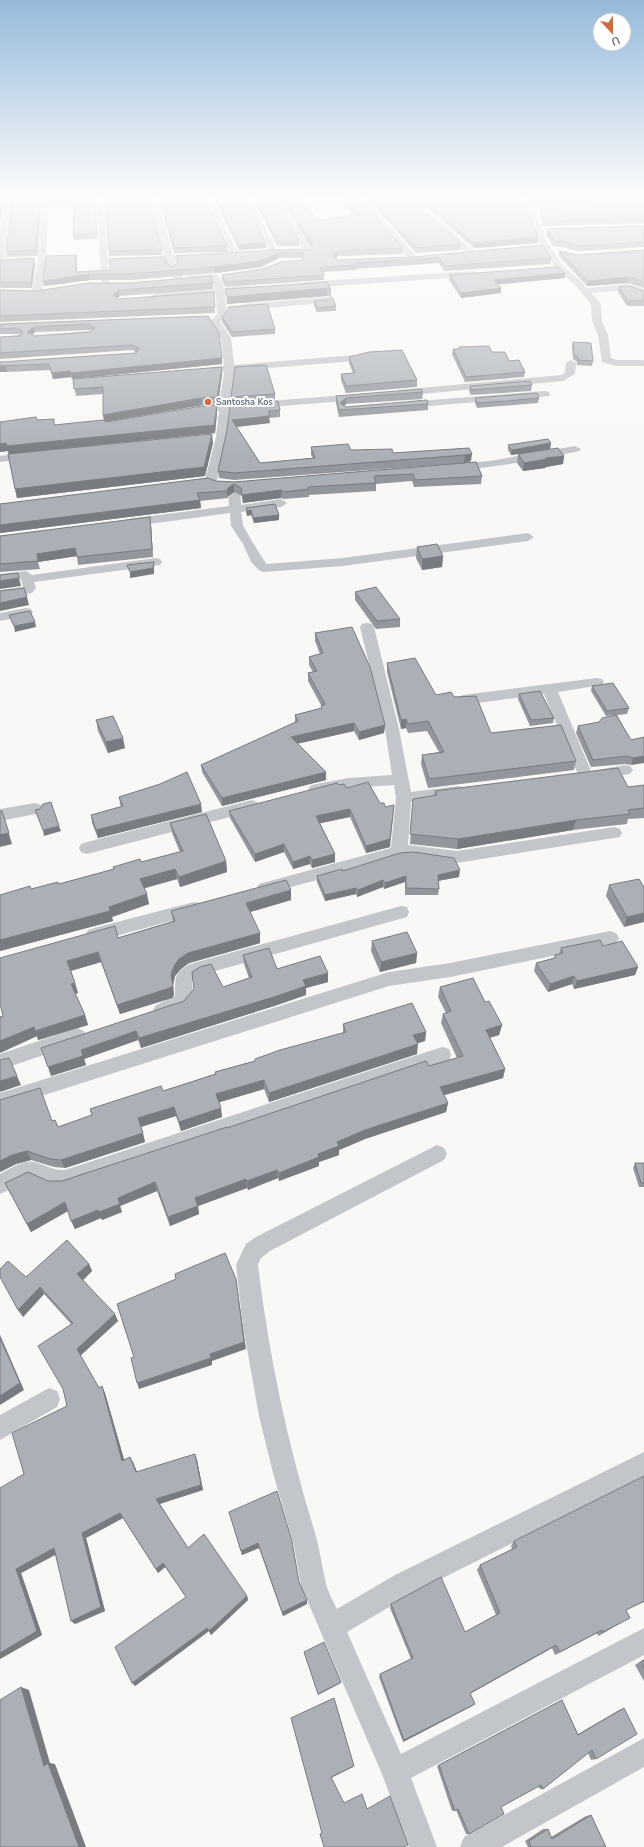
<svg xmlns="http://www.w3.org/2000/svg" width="644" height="1847" font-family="'Nunito Sans',sans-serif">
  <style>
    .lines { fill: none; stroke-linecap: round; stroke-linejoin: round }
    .street { fill: #c2c5c9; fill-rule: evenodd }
    .wall { fill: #93979d; fill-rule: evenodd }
    .shaded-wall { fill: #787b80 }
    .building { fill: #abb0b7; stroke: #787b80; fill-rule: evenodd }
    .poi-dot { fill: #ce6b3f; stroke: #fff; stroke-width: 1.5 }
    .labels { text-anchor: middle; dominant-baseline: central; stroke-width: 4; stroke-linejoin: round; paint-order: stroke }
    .far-poi-label { font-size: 9px; font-weight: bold; fill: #6b7683; stroke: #fff; text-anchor: start }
  </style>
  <rect width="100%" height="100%" fill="#f8f8f6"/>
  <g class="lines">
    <g class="street">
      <polygon points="5,199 13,199 4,260 0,263 0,231"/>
      <polygon points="41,199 49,199 46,259 42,292 37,295 32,292 38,259"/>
      <polygon points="96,199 104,199 108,258 164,256 149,199 157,199 173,255 198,254 202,257 198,260 175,261 184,280 179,283 174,280 166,261 108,264 110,285 105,288 102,287"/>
      <polygon points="204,199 212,199 239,255 238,257 232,257 231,255"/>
      <polygon points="243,199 251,199 277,251 276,253 273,254 269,251"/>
      <polygon points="273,199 281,199 312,251 311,253 284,253 284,249 302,248"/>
      <polygon points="357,199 366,199 416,256 416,260 410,260"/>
      <polygon points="405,199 414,199 474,251 474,255 468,255"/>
      <polygon points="512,199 522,199 535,209 546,240 562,265 579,279 586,288 628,284 644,289 644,295 628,290 591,293 601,304 602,321 608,335 611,358 617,360 644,360 644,366 616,366 602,362 598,335 592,321 591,304 573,283 556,269 538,240 528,212"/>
      <polygon points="473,271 476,272 476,276 306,288 301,285 306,282"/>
      <polygon points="215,274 220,277 224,288 249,286 254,289 249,292 225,294 227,314 220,322 231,338 234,365 355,355 360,358 355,361 234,371 230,404 359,394 364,397 359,400 229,410 226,437 217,480 211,483 205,480 216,437 219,411 194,413 189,410 194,407 219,405 224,372 216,371 215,369 216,367 224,366 221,338 210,322 217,314 216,294 156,299 151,296 156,293 215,289 212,280 189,282 184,279 189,276"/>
      <polygon points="327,297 332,300 330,302 245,310 240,307 245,304"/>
      <polygon points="571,360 576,363 575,374 563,381 399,396 394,393 399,390 561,375 565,373 566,363"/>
      <polygon points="545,391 549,392 550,394 549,396 405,408 400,405 405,402"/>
      <path d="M 575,446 L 581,449 L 579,451 C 563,455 455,476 448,467 L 454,464 L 490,461 Z"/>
      <polygon points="32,452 36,453 38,455 36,457 0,462 0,456"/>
      <path d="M 234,482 L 240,485 L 241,505 L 281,499 L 287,503 L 281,507 L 241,512 C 242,516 242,521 243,525 C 244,528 264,562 267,564 L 343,558 L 528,533 L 534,537 L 528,541 L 343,566 L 264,572 L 260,571 L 251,562 L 243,544 L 231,526 L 230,513 L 127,527 L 121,523 L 127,519 L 229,506 L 228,485 Z"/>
      <polygon points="156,558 160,559 162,562 160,565 34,582 36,588 32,593 0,598 0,590 23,587 21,579 0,582 0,574 26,571 32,575"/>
      <polygon points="26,608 31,609 33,612 31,615 0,621 0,613"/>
      <polygon points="367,623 372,624 374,627 399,729 411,792 458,786 463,787 466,791 463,795 458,796 411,802 408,845 457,851 614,827 620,829 622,833 620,837 457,863 413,857 399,858 265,894 259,892 257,888 259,884 391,848 396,798 394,785 348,788 316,794 311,793 308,789 311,785 348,778 392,775 385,729 360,627 362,624"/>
      <polygon points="597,678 602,679 604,682 602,685 558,692 591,771 625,765 630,766 633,770 630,774 597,779 591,777 585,780 580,779 544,694 463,705 458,703 456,700 458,697 463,695"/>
      <polygon points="252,800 257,802 260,806 257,810 87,854 81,852 79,848 81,844 87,842"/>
      <polygon points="35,803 41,805 43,809 41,813 0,821 0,809"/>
      <polygon points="194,902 200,903 202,908 200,913 94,942 88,940 85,935 88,930 94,928"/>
      <path d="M 401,906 L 407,907 L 409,912 L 407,917 L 201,975 L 192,982 L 193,996 L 189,1006 L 162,1017 L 156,1015 L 153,1010 L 156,1005 L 175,996 C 176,978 172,975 190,964 Z"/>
      <polygon points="610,931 616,933 619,938 616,943 450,977 389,986 0,1109 0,1093 389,972 450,963"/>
      <polygon points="77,1028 84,1031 86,1036 84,1041 0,1070 0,1054"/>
      <path d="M 442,1047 L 449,1049 L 451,1055 L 449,1061 L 65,1188 L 52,1188 L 32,1179 L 0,1194 L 0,1174 C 9,1169 24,1159 35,1162 C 46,1165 53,1171 65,1170 Z"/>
      <path d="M 437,1145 L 444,1148 L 447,1154 L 444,1160 L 270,1251 L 261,1258 L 258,1265 C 269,1357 288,1445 315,1533 C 320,1550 322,1567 326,1584 C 328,1592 333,1601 337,1609 L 395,1575 L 644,1452 L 644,1477 L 413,1593 L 347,1632 L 401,1754 L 644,1628 L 644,1655 L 411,1778 L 437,1847 L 409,1847 L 382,1774 L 301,1586 L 294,1545 L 273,1473 L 259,1416 L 243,1326 L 236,1265 L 246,1244 L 256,1237 Z"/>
      <polygon points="49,1388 57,1391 60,1399 57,1407 0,1440 0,1415"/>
      <polygon points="644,1738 644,1767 502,1847 460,1847 464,1837"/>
    </g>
  </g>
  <g class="wall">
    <polygon points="13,199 41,199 37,256 7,257 6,252"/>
    <polygon points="49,199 95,199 97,239 74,240 73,235 73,205 50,206"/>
    <polygon points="159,199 205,199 227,246 228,252 174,253"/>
    <polygon points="214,199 244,199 266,248 239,250"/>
    <polygon points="253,199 275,199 299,241 299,246 277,246"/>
    <polygon points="282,199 302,199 317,220 355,216 340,199 360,199 403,248 403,254 338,256 336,258 338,260 413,257 551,258 550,264 444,271 439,263 356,269 356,270 323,272 324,275 324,280 225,287 222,280 222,275 263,269 303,260 303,259 300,258 279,258 261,267 215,273 130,280 90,280 44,286 43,281 77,260 77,272 110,270 168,265 172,267 177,264 176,256 308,250 311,248"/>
    <polygon points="368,199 410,199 461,244 460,250 416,253"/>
    <polygon points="417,199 517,199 538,243 474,248"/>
    <polygon points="525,199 644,199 644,223 543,226 539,214 540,209 619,206 621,205 534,206"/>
    <polygon points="644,226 644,247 578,251 562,247 553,246 546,234 547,229"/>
    <polygon points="162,249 162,255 109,256 109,251"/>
    <polygon points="644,250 644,288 628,283 587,286 559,256 559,251 578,255"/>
    <polygon points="0,260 35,264 32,288 0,288"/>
    <polygon points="450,275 565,278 498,284 501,293 461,298 449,280"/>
    <polygon points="327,282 331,290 331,297 327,296 227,304 226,289"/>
    <polygon points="213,283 213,289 120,296 117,298 119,299 214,292 215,313 0,322 0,290 36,291"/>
    <polygon points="619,287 644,291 644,306 627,306 618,292"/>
    <polygon points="314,301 336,306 336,311 317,312 314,306"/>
    <path d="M 208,316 L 222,364 L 72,379 L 71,377 L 53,379 L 50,370 L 7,372 L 0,362 L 136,353 L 133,350 L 0,359 L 0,337 L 20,335 L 18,334 L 0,334 L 0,324 ZM 89,330 L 92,331 L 34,336 L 32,335 L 35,332 Z"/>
    <polygon points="222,317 275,329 275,334 232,337 222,322"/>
    <polygon points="573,342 593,361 592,366 577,365 577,362 573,359 572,347"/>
    <polygon points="459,347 492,352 525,372 524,377 465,382 452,354 453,349 458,349"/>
    <polygon points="349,357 417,380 417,387 346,393 341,380 341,374 353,373 349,363"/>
    <polygon points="222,367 222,374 218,404 202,405 105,422 217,413 215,433 13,453 213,443 205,476 17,498 8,451 0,452 0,422 37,420 55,425 104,421 103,394 76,396 73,379"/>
    <polygon points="532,385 531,391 471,395 469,391 470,386"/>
    <polygon points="423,392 422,399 346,404 344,406 346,407 428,404 428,410 339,417 336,403 336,396"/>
    <polygon points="275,394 275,399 232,402 231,397"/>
    <polygon points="475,398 539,398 538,403 477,408 475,403"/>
    <polygon points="230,405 280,410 280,417 269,418 270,423 237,427 260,463 313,458 311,455 311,447 393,453 469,448 471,461 464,463 234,480 219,478 218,471 227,430"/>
    <polygon points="551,443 550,449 511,455 508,450 508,445"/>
    <polygon points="518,454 564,456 563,464 546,467 545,468 523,471 517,463"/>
    <polygon points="476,462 482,476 481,484 414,487 412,481 376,484 376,491 309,495 309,497 284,499 281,498 243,503 242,496 234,492 228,496 228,498 200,501 201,508 0,533 0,504 216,481 234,482"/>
    <polygon points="246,508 279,515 279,520 254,523 251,515 247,516 246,513"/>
    <polygon points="151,525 153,557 78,565 77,556 38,562 40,569 0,572 0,536"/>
    <polygon points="417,547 443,556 442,567 422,570 416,558"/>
    <polygon points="355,592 400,619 400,627 376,629 355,600"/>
    <polygon points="315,633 385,725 384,733 359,740 354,731 297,744 326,772 326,780 222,806 202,772 201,765 295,723 295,715 321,708 321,705 308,681 308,673 313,672 309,665 309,657 320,654 315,641"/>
    <polygon points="387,663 436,695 454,697 491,733 576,761 574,770 428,788 421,764 422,755 439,752 427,731 408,733 406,728 401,729 387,672"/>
    <polygon points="592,686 629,708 627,714 617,715 631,740 644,737 631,765 625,764 591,767 576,733 578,726 599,722 615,715 606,716 591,691"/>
    <polygon points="519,694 554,718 553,723 530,726 518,699"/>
    <polygon points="96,720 125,748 108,753 98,731"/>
    <polygon points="339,785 380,803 390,847 366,853 350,817 320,823 335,854 335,862 312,868 310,864 293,869 284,852 255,862 230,818 229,811"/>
    <polygon points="644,785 644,818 628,819 627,824 573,830 457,849 410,844 413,799 434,796 435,791 628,787"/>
    <polygon points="119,797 202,812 98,838 92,823 91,815 121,807 120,804"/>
    <polygon points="170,823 226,861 227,872 180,887 177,879 144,888 149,904 112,917 113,921 0,951 0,895 59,884 114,869 113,867 141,862 180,852 172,833"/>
    <polygon points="343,871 459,877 438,881 439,889 438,895 405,895 405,882 384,889 383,887 357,897 356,894 325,901 317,882 317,876"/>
    <polygon points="609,885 644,887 624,927 606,896"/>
    <polygon points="291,900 250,912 260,943 189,963 181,969 175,976 173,985 174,995 172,998 120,1014 101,962 71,971 78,993 75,994 85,1015 88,1025 38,1040 37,1036 0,1053 0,1017 3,1016 118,938 173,921 171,911"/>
    <polygon points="372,941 417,953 416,963 380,972 371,951"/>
    <polygon points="603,946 638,967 635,975 574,989 572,984 548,992 534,971 536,963 554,958 555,955 559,954 561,948"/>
    <polygon points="243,955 277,969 328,982 306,988 306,995 274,1006 141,1048 138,1040 84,1059 86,1065 51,1076 184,1001 249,978 244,964"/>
    <polygon points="440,987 485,1002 502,1025 499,1035 490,1038 505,1069 503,1078 444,1095 448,1103 446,1112 365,1139 339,1150 339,1155 319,1162 319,1166 279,1181 278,1178 248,1190 247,1188 198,1206 199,1214 170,1226 157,1191 120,1206 122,1212 102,1220 101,1218 75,1229 68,1211 31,1232 5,1183 48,1181 62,1181 227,1128 457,1058 441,1023 443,1014 446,1013 438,997"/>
    <polygon points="343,1024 426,1032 425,1041 417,1043 417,1054 269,1102 264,1089 219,1102 222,1117 181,1131 176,1116 141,1127 145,1142 65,1168 54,1167 31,1160 16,1164 0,1172 0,1100 52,1121 58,1127 163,1091 215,1074 215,1072 255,1061 255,1059 343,1033"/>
    <polygon points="635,1163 644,1163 644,1187 639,1187 633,1168"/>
    <polygon points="89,1264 92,1271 83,1280 118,1321 80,1356 99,1388 102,1386 105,1393 124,1460 133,1462 137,1472 197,1460 203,1490 160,1504 188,1548 247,1596 248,1600 211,1635 209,1631 135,1686 186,1597 165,1567 158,1573 123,1518 86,1538 105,1611 75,1624 56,1554 21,1573 42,1635 0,1659 24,1474 67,1406 71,1324 44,1294 23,1317 26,1277"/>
    <polygon points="229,1512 299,1582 307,1600 307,1604 283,1616 259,1548 242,1555"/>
    <polygon points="514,1541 626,1611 630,1618 624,1621 598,1636 597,1633 555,1655 552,1648 470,1694 475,1704 472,1706 403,1742 379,1677 380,1674 411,1659 390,1608 391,1604 465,1632 496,1615 477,1570 480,1565 512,1549 511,1546"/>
    <polygon points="644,1659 644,1681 635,1665"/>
    <polygon points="562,1700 578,1734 619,1710 624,1708 596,1759 591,1760 588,1753 543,1789 540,1789 538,1786 501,1807 469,1834 466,1834 456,1810 452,1811 437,1766"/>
    <polygon points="591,1815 606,1847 528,1847 525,1841 543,1829 548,1829 551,1837 586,1816"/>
  </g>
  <g class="shaded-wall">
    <polygon points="3,199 5,199 0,223 0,212"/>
    <polygon points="40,199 41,199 37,256 36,250"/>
    <polygon points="538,237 538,243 474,248 474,243"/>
    <polygon points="265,242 266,248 239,250 239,245"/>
    <polygon points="338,251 338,256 332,261 333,256"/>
    <polygon points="279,253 279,258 261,267 215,273 214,267"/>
    <polygon points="76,255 77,260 77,276 89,274 90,280 44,286 43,281 76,272"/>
    <polygon points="34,258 35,264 32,288 31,282"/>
    <polygon points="565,273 565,278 493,285 494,280"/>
    <polygon points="629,277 628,283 587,286 588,281"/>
    <polygon points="327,288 327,296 227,304 227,297"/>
    <polygon points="501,288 501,293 461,298 461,293"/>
    <polygon points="119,290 120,296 114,301 113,295"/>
    <polygon points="34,327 35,332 29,338 27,332"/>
    <polygon points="222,358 222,364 72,379 71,373"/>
    <polygon points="0,366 6,366 7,372 0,372"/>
    <polygon points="222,367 222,374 218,404 217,397"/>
    <polygon points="70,371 71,377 53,379 52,373"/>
    <polygon points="201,398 202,405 104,422 103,415"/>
    <polygon points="346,398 346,404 340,410 340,403"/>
    <polygon points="217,405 217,413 215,433 9,454 8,451 0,452 0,444"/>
    <polygon points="269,416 270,423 233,427 232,420"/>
    <polygon points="212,434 213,443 205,476 17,498 15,489"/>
    <polygon points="551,443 550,449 511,455 512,450"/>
    <polygon points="472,454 471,461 464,463 465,455"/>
    <polygon points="564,456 563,464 546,467 545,468 523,471 524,463 546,458"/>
    <polygon points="234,484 234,492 228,496 228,498 227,491 228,488"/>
    <polygon points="281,490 281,498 243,503 242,495"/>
    <polygon points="200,500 201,508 0,533 0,525"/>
    <polygon points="251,510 251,515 247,516 247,511"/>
    <polygon points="279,515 279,520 254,523 253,518"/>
    <polygon points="150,517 151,525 153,557 152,549"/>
    <polygon points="75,548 77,556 38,562 37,554"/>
    <polygon points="443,556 442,567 422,570 422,559"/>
    <polygon points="154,562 154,574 130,578 130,572"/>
    <polygon points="19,578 21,586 0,589 0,581"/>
    <polygon points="27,597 29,605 0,611 0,603"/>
    <polygon points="35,622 36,627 15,632 14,626"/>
    <polygon points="406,719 406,728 401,729 401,720"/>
    <polygon points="354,723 354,731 291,745 291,737"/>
    <polygon points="385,725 384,733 359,740 359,732"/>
    <polygon points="123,738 125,748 108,753 106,742"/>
    <polygon points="644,756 644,763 631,765 633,758"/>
    <polygon points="326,772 326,780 222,806 222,798"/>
    <polygon points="201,804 202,812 98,838 96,830"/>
    <polygon points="394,805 390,847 366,853 366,846"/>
    <polygon points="350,809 350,817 317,824 316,816"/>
    <polygon points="2,811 12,844 0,847 0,835"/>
    <polygon points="576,820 573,830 457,849 458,839"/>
    <polygon points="59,826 61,831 44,836 43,830"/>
    <polygon points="284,844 284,852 255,862 255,854"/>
    <polygon points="335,854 335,862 312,868 312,860"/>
    <polygon points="310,856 310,864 293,869 293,862"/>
    <polygon points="226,861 227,872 180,887 179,877"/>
    <polygon points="175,869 177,879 142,889 140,879"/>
    <polygon points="460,870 459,877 437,881 438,875"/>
    <polygon points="406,876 405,882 384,889 385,883"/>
    <polygon points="383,880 383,887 357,897 358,890"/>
    <polygon points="356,888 356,894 325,901 325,895"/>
    <polygon points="291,890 291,900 247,913 246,903"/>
    <polygon points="147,894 149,904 112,917 113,921 0,951 0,940"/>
    <polygon points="644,913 644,922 624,927 627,917"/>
    <polygon points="260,933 260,943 189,963 181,969 175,976 173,985 174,995 172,998 120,1014 117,1005 171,975 174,966 179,959 188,953"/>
    <polygon points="98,952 101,962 70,971 67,961"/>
    <polygon points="417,953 416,963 380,972 381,962"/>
    <polygon points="638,967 635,975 574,989 577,981"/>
    <polygon points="328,973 328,982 306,988 306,995 274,1006 141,1048 139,1038 303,980"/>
    <polygon points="574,976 572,984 548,992 550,984"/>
    <polygon points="75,983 78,993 74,994 71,984"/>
    <polygon points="85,1015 88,1025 38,1040 37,1036 0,1053 0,1041 34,1027"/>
    <polygon points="502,1025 499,1035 484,1039 486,1030"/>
    <polygon points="136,1031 138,1040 84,1059 86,1065 51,1076 48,1067 81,1050"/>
    <polygon points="426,1032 425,1041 412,1045 413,1035"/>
    <polygon points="418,1044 417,1054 269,1102 269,1093"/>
    <polygon points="505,1069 503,1078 438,1097 440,1087"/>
    <polygon points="17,1076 21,1085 0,1092 0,1081"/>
    <polygon points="264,1080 264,1089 217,1103 216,1094"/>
    <polygon points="448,1103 446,1112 365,1139 339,1150 339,1155 319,1162 319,1166 279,1181 279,1173 318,1154 337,1142 365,1130"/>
    <polygon points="174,1107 176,1116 140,1127 138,1118"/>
    <polygon points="221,1108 222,1117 181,1131 179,1122"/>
    <polygon points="143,1133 145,1142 65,1168 61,1160"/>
    <polygon points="27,1151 31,1160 16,1164 0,1172 0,1161 12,1155"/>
    <polygon points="277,1170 278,1178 248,1190 247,1181"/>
    <polygon points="246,1179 247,1188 198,1206 199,1214 170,1226 168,1217 195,1198"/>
    <polygon points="155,1182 157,1191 120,1206 122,1212 102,1220 101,1218 75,1229 71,1221 118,1198"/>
    <polygon points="65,1202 68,1211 31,1232 27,1224"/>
    <polygon points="89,1264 92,1271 81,1282 77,1274"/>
    <polygon points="236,1279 246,1349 212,1361 212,1365 139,1389 137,1383 210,1354"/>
    <polygon points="40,1287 44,1294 23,1317 18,1310"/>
    <polygon points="115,1314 118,1321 80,1356 77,1349"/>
    <polygon points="0,1335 24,1390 0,1405"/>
    <polygon points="102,1386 105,1393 126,1466 122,1461"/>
    <polygon points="195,1454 197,1460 203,1490 159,1504 156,1499"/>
    <polygon points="130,1457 133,1462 139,1477 136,1472"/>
    <polygon points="120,1513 123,1518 86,1538 105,1611 75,1624 71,1621 82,1533"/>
    <polygon points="258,1543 259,1548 242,1555 241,1551"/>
    <polygon points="54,1548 59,1553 21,1573 42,1635 0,1659 0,1653 16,1569"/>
    <polygon points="163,1563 165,1567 158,1573 156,1569"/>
    <polygon points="247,1596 248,1600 211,1635 209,1631"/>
    <polygon points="307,1600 307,1604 283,1616 282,1612"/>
    <polygon points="644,1601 644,1602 620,1613"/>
    <polygon points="630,1618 624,1621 598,1636 603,1632"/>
    <polygon points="207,1628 209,1631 135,1686 132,1683"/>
    <polygon points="602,1630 597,1633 555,1655 560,1652"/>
    <polygon points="556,1645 552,1648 467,1695 470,1693"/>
    <polygon points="341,1682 341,1683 318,1695 318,1694"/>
    <polygon points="21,1687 29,1690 50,1763 55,1764 86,1847 79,1847 44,1766"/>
    <polygon points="475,1704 472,1706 403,1742 404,1740"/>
    <polygon points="354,1766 353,1767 331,1778 331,1777"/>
  </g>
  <g class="building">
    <polygon points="0,199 3,199 0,212"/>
    <polygon points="13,199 40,199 36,250 6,252"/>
    <polygon points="49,199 70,199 49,200"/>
    <polygon points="74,199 94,199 97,234 73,235"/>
    <polygon points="105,199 148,199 162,249 109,251"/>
    <polygon points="160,199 205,199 227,246 174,248"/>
    <polygon points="216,199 244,199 265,242 239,245"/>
    <polygon points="255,199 275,199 299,241 277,241"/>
    <polygon points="285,199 302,199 317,220 360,215 345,199 360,199 403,248 338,251 333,256 338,260 413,257 543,245 551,258 445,266 439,258 355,263 356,265 320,267 324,275 225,282 222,275 263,269 281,262 303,260 304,254 300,252 279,253 260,261 214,267 129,274 89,274 43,281 46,256 76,255 76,272 110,270 110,259 164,257 168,265 172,267 178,263 176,256 273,250 308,250 313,246"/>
    <polygon points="373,199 410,199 461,244 416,248"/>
    <polygon points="423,199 517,199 527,208 538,237 474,243"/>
    <polygon points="533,199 612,199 535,201"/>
    <polygon points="622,199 644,199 644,218 544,221 540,209 619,206 624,203"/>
    <polygon points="644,226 644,242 579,246 563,241 554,241 547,229"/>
    <polygon points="644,250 644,282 629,277 588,281 559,251 578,255"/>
    <polygon points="34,258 31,282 0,282 0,260"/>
    <polygon points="557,267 565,273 494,280 501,288 461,293 450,275"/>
    <polygon points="211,276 213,283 119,290 113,295 119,299 214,292 215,307 0,316 0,290 36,291 89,283 129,283"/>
    <polygon points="327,282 331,290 327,288 227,297 226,289"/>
    <polygon points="629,286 644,291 644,300 628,301 619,287"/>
    <polygon points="332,297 336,306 317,308 314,301 327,300"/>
    <polygon points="267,304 275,329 232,332 222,317 228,310 228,307"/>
    <path d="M 208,316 L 219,333 L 222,358 L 71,373 L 70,371 L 52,373 L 49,364 L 0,366 L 0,362 L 136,353 L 139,348 L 132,345 L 0,353 L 0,337 L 20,336 L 23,332 L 17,328 L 0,329 L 0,324 ZM 89,324 L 95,328 L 91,332 L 34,336 L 27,332 L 34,327 Z"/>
    <polygon points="573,342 591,343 593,361 578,360 578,357 574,354"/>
    <polygon points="489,346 492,352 505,352 509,361 519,360 525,372 466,377 453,349 459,349 459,347"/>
    <polygon points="402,350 417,380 346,386 341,374 355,373 349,357 369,352"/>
    <polygon points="266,365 275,394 231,397 235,367"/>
    <polygon points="222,367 217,397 201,398 103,415 103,387 74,389 73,379"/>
    <polygon points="530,381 532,385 471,390 470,386"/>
    <polygon points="421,389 423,392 346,398 340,403 346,407 427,400 428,404 339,410 336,396"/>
    <polygon points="537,393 539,398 506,401 477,403 475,398"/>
    <polygon points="278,401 280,410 269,411 269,416 232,420 260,463 315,458 311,447 348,444 351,450 392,449 393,453 469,448 472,454 465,455 234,473 218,471 227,430 230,405"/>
    <polygon points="217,405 214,425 7,446 6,443 0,444 0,422 36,417 37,420 54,419 54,425 103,420 106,422 202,406"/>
    <polygon points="212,434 204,467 15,489 8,454"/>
    <polygon points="548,439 551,443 512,450 508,445"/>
    <polygon points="558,448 564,456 546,458 547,459 524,463 518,454"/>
    <polygon points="476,462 482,476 415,480 413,474 374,476 376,483 308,487 309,489 284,492 281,490 242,495 241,488 234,484 228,488 227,491 197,493 200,500 0,525 0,504 208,478 216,481 234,482"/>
    <polygon points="275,504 279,515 253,518 251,510 247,511 246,508"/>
    <polygon points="150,517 152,549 77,557 75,548 37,554 38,561 0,564 0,536"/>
    <polygon points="437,544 443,556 422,559 417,547"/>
    <polygon points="154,562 153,568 130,572 127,565"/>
    <polygon points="18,573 19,578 0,581 0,575"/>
    <polygon points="376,587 400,619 377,621 355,592"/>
    <polygon points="24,588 27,597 0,603 0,591"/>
    <polygon points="30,611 35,622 14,626 9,615"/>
    <polygon points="352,627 370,667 385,725 359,732 354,723 291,737 326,772 222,798 201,765 298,721 295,715 322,708 321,706 325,704 308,673 317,671 309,657 323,653 315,633"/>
    <polygon points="415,658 436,695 451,692 454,697 476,696 491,733 561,725 576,761 429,779 422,755 444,752 428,721 408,724 406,719 401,720 387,663"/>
    <polygon points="613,683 629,708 607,711 592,686"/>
    <polygon points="540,691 554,718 531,720 519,694"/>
    <polygon points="616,715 631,740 644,737 644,756 633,758 627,756 593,760 578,726 599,722 602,718"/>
    <polygon points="113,716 123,738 106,742 96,720"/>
    <polygon points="618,768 628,787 644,785 644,808 628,810 630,814 576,820 458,839 410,834 413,799 437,795 435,791"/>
    <polygon points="187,772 201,804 96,830 91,815 123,806 119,797 160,784"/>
    <polygon points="368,782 380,803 384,803 385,807 394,805 390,839 366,846 350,809 316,816 335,854 312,860 310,856 293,862 284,844 255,854 229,811 337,783 339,785 344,784 347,788"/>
    <polygon points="51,802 59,826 43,830 35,810 40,809 43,804"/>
    <polygon points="0,811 2,811 9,833 0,835"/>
    <polygon points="206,814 226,861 179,877 175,869 140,879 147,894 109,907 110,911 0,940 0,895 30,886 31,889 58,882 59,884 114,869 113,867 140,859 141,862 183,851 170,823"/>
    <polygon points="414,852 454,858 460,870 438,875 439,889 406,888 406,876 385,883 383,880 358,890 356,888 325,895 317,876 342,869 343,871 400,853"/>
    <polygon points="639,879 644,887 644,913 627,917 609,885"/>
    <polygon points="286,880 291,890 246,903 260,933 188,953 179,959 174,966 171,975 173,985 170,988 117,1005 98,952 67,961 75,983 71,984 85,1015 35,1031 34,1027 0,1041 0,1017 3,1016 0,1004 0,958 115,926 118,938 175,921 171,911"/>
    <polygon points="407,932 417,953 381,962 372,941"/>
    <polygon points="600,940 603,946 622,941 638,967 577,981 574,976 550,984 536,963 555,958 555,955 563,953 561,948"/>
    <polygon points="269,948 277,969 320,956 328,973 303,980 306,986 274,997 139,1038 136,1031 81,1050 83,1056 48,1067 41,1048 184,1001 194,989 192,972 200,967 211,964 223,987 252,977 243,955"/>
    <polygon points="473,978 485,1002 489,1001 502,1025 486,1030 505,1069 440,1087 448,1103 365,1130 337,1142 339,1146 318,1154 319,1157 279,1173 277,1170 247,1181 246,1179 195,1198 198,1206 168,1217 155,1182 118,1198 120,1204 99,1212 98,1210 71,1221 65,1202 27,1224 5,1183 28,1172 48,1181 62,1181 227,1127 227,1128 426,1061 429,1066 463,1056 443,1014 451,1011 440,987"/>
    <polygon points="412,1003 426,1032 413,1035 418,1044 269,1093 264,1080 216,1094 221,1108 179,1122 174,1107 138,1118 143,1133 61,1160 50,1159 27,1151 12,1155 0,1161 0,1100 40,1088 52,1121 55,1120 58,1127 92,1115 90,1109 161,1086 163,1091 216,1074 215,1072 255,1061 255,1059 280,1050 346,1032 343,1024"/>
    <polygon points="9,1058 17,1076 0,1081 0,1060"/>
    <polygon points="635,1163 644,1163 644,1183 641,1183"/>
    <polygon points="67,1240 89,1264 77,1274 115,1314 77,1349 99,1388 102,1386 122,1461 130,1457 136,1472 195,1454 201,1485 156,1499 188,1548 204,1534 247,1596 209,1631 207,1628 132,1683 115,1647 186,1597 163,1563 156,1569 120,1513 82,1533 101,1607 71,1621 54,1548 16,1569 37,1631 0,1653 0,1488 24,1474 12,1433 67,1406 63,1389 38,1346 73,1323 40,1287 18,1310 0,1277 0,1269 8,1261 26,1277"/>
    <polygon points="225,1253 236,1279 244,1342 210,1354 211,1358 137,1383 131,1358 134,1357 117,1304 176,1279 175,1274"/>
    <polygon points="0,1338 20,1383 0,1396"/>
    <polygon points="644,1476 644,1601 626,1610 630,1618 603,1632 602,1630 560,1652 556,1645 470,1693 475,1704 404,1740 380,1674 413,1658 391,1604 441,1577 465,1632 500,1613 480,1565 517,1547 514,1541"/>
    <polygon points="277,1491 292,1541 299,1582 307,1600 282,1612 258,1543 241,1551 229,1512"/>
    <polygon points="324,1642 341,1682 318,1694 304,1652"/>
    <polygon points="644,1660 644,1668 641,1662"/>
    <polygon points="21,1687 44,1766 48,1763 79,1847 0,1847 0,1700"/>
    <polygon points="334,1698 354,1766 331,1777 344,1803 362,1794 367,1809 390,1796 408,1845 404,1847 324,1847 320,1834 322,1833 291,1718"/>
    <polygon points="562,1700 578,1735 624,1708 637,1734 596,1759 592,1750 543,1789 541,1785 501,1807 504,1814 469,1834 458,1809 455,1811 439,1765"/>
    <polygon points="591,1815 606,1847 531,1847 529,1841 548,1829 552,1839"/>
  </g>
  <linearGradient id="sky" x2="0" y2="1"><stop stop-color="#96badb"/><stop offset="0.43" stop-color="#fcfcfb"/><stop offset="1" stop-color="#fcfcfb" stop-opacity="0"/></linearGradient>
  <rect width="644" height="458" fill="url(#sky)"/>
  <circle class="poi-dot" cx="208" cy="402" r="4"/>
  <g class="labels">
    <g class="far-poi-label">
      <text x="216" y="402">Santosha Kos</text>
    </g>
  </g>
  <g transform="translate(612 32) rotate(158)"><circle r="19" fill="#ffffff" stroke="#c4c8cd"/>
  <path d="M0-3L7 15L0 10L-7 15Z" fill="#ce6b3f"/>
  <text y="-6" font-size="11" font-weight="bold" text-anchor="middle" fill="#6b7683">U</text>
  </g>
</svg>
